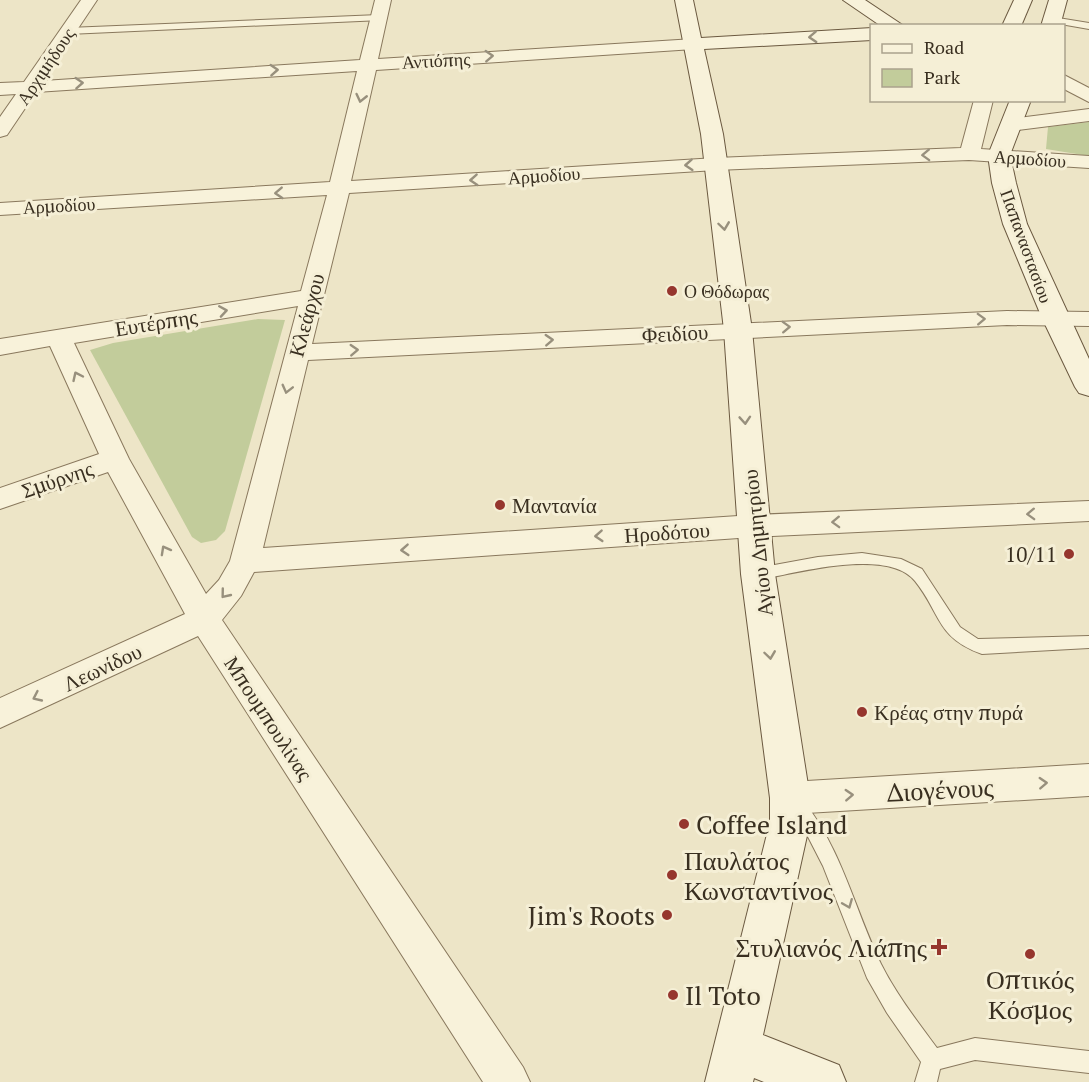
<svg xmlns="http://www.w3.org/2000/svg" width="1089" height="1082" font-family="'PT Serif',serif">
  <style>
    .green { fill: #c2cc9b }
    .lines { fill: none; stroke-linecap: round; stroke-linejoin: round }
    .lane-casing { stroke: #89785d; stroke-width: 2 }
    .street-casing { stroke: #89785d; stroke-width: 2 }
    .secondary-casing { stroke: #6b5940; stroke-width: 2 }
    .lane { fill: #f8f2da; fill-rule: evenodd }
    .street { fill: #f8f2da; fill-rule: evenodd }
    .secondary { fill: #f8f2da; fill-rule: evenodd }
    .oneway { stroke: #98907d }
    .poi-dot { fill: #96362e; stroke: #f5efd6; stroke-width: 2 }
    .labels { text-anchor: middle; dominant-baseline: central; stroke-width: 6; stroke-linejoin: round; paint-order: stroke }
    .far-street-label { font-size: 18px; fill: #392f20; stroke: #f5efd6 }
    .far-poi-label { font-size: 18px; fill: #392f20; stroke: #f5efd6; text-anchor: start }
    .street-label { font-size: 21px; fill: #392f20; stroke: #f5efd6 }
    .poi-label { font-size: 21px; fill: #392f20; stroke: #f5efd6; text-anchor: start }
    .near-street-label { font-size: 26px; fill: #392f20; stroke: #f5efd6 }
    .near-poi-label { font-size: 26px; fill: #392f20; stroke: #f5efd6; text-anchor: start }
  </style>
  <rect width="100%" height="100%" fill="#ede5c7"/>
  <g class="green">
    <polygon points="1089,122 1089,156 1046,149 1048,127"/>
    <polygon points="258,319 285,320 225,531 216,540 201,543 192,537 90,350 113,343"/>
  </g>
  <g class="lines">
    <g class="lane-casing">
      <g id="lane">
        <polygon points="379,15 382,16 382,20 68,34 64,31 68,28"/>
        <polygon points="1052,17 1089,23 1089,29 1049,22 1049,18"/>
        <path d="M 862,553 L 901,559 L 922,569 L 960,627 L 978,639 L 1089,636 L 1089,648 L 982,654 C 936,638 941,613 915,581 C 888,547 795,573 758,580 L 753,578 L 750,574 L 753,570 L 758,568 L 818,557 Z"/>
        <path d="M 796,797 L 802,799 C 842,849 854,908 881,964 C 896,994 917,1021 937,1048 L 975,1038 L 1089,1051 L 1089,1073 L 975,1060 L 940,1069 L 937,1082 L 915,1082 L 921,1062 L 887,1013 L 867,978 L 823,866 L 804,829 L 787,805 L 790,799 Z"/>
      </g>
    </g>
    <g class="street-casing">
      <g id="street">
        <path d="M 81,0 L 97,0 L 43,81 L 360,60 L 375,0 L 391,0 L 378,59 L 694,39 L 700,40 L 703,44 L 700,48 L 694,49 L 376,70 L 351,181 L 716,158 L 961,148 L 974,100 L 993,100 L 981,149 L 1089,156 L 1089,168 L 969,160 L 716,170 L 349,193 L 312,344 L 1007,311 L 1089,312 L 1089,326 L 1007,325 L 308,360 L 263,548 L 753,515 L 1089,501 L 1089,521 L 753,537 L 254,572 L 241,596 L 222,620 L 523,1067 L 530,1082 L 483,1082 L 198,636 L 0,728 L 0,698 L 185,614 L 108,472 L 0,509 L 0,488 L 99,454 L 50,346 L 0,355 L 0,339 L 301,291 L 327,195 L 0,215 L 0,203 L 330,182 L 357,71 L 36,92 L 7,135 L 0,137 L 0,117 L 16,94 L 0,95 L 0,83 L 24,82 ZM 298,306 L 230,561 L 219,580 L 206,594 L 129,459 L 74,343 Z"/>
        <polygon points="1064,75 1089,88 1089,102 1064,89"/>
        <polygon points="1089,109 1089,121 1011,131 1004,129 1001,125 1004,121 1011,119"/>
        <polygon points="1089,764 1089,796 790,814 777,809 772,798 777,787 790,782"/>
      </g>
    </g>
    <g class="secondary-casing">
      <g id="secondary">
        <polygon points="675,0 693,0 701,38 872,28 872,40 704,49 723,134 752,330 775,574 810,798 810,822 763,1035 839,1065 846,1082 764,1082 754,1078 753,1082 705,1082 770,822 770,798 741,574 724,330 701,134"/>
        <polygon points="843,0 865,0 904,26 881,26"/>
        <polygon points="1014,0 1032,0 1021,26 1002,26"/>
        <polygon points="1049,0 1067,0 1060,26 1041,26"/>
        <polygon points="1010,100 1031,100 1010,155 1016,183 1027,224 1089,359 1089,396 1079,393 1075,387 1042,318 1003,224 992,183 988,155"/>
      </g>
    </g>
    <use href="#lane" class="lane"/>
    <use href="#street" class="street"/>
    <use href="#secondary" class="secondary"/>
  </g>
  <defs><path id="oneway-chevron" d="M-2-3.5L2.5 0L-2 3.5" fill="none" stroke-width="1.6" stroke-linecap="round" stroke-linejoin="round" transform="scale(1.5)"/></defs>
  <g class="oneway">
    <use href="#oneway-chevron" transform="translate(813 37) rotate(177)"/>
    <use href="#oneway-chevron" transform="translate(489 56) rotate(-3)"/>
    <use href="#oneway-chevron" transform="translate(274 70) rotate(-4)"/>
    <use href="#oneway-chevron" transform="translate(79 83) rotate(-4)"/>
    <use href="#oneway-chevron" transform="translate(361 98) rotate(103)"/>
    <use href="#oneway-chevron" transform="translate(926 155) rotate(178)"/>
    <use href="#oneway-chevron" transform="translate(689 165) rotate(176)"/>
    <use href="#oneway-chevron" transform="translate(474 180) rotate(176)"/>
    <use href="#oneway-chevron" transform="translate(279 193) rotate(177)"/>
    <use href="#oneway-chevron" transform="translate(724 226) rotate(82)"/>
    <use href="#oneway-chevron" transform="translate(223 311) rotate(-9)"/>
    <use href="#oneway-chevron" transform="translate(981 319) rotate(-2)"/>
    <use href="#oneway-chevron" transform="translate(786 327) rotate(-2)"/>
    <use href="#oneway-chevron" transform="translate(549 340) rotate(-3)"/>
    <use href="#oneway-chevron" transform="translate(354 350) rotate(-3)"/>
    <use href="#oneway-chevron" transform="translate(77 376) rotate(-115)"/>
    <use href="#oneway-chevron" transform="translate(287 389) rotate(104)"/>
    <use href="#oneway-chevron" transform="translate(745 420) rotate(86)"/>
    <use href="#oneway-chevron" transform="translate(1031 514) rotate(178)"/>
    <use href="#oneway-chevron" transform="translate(836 522) rotate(178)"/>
    <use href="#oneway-chevron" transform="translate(599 536) rotate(176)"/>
    <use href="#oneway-chevron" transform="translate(165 550) rotate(-119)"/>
    <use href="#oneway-chevron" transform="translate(405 550) rotate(176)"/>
    <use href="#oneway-chevron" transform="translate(225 594) rotate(129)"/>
    <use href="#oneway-chevron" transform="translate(770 655) rotate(82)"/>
    <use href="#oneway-chevron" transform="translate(37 697) rotate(155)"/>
    <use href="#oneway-chevron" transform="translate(1043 783) rotate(-3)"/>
    <use href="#oneway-chevron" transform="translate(849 795) rotate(-3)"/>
    <use href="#oneway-chevron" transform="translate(848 904) rotate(68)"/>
  </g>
  <g class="poi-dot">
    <circle cx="672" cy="291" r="6"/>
    <circle cx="500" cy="505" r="6"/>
    <circle cx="1069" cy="554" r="6"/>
    <circle cx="862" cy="712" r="6"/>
    <circle cx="684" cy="824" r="6"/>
    <circle cx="672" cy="875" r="6"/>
    <circle cx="667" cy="915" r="6"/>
    <path d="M936 938h6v6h6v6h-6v6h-6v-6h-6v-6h6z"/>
    <circle cx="1030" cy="954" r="6"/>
    <circle cx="673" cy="995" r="6"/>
  </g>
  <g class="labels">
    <g class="far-street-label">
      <text transform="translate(436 60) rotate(-3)">Αντιόπης</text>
      <text transform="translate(45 66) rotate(-56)">Αρχιμήδους</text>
      <text transform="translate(1030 158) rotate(4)">Αρμοδίου</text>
      <text transform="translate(544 175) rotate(-4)">Αρμοδίου</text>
      <text transform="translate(59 205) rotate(-3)">Αρμοδίου</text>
      <text transform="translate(1027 246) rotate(70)">Παπαναστασίου</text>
    </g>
    <g class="far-poi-label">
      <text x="684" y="291">Ο Θόδωρας</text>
    </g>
    <g class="street-label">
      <text transform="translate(306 315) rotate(-75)">Κλεάρχου</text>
      <text transform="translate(156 322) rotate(-9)">Ευτέρπης</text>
      <text transform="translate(675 333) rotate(-3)">Φειδίου</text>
      <text transform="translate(57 479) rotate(-19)">Σμύρνης</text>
      <text transform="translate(667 532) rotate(-4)">Ηροδότου</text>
      <text transform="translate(757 543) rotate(-96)">Αγίου Δημητρίου</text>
      <text transform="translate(102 667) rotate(-25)">Λεωνίδου</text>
      <text transform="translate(269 718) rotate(57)">Μπουμπουλίνας</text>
    </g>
    <g class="poi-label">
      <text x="512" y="505">Μαντανία</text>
      <text x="1057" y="554" text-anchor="end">10/11</text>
      <text x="874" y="712">Κρέας στην πυρά</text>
    </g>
    <g class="near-street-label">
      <text transform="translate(940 789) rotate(-3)">Διογένους</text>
    </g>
    <g class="near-poi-label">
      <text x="696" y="824">Coffee Island</text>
      <text x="684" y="860">Παυλάτος<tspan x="684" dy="30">Κωνσταντίνος</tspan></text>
      <text x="655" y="915" text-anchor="end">Jim's Roots</text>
      <text x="927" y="947" text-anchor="end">Στυλιανός Λιάπης</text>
      <text x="1030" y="979" text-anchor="middle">Οπτικός<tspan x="1030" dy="30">Κόσμος</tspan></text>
      <text x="685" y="995">Il Toto</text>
    </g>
  </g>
  <rect x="870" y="24" width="195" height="78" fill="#f5efd6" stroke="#aaa28d" stroke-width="1.5"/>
  <rect x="882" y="44" width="30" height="9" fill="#f8f2da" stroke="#aaa28d" stroke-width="1.5"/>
  <text x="924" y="54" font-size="18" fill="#392f20">Road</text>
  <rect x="882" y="69" width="30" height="18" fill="#c2cc9b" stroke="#aaa28d" stroke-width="1.5"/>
  <text x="924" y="84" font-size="18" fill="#392f20">Park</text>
</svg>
